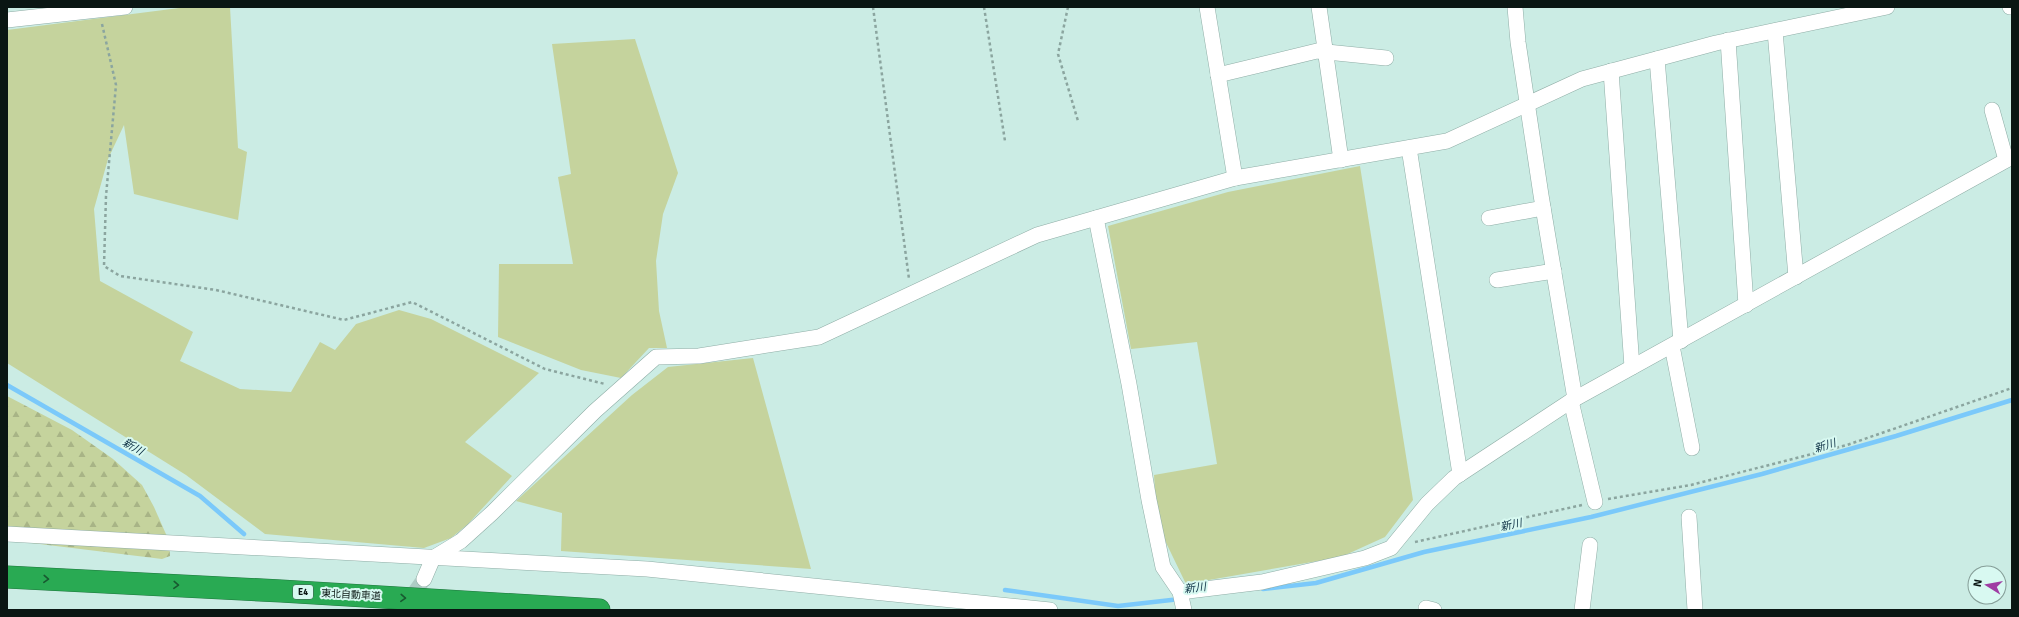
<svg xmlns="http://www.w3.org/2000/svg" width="2019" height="617" font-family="Signika,'Noto Sans JP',sans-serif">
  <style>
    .grass { fill: #c5d39d }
    .forest { fill: url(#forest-firs) }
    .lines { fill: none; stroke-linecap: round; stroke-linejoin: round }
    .stream { stroke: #7bc9fa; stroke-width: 4.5 }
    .minor-tunnel { stroke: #aeccc5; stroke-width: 15; stroke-dasharray: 15 8; stroke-linecap: butt }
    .minor-casing { stroke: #8fada6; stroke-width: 16 }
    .highway-casing { stroke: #1e763d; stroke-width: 23 }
    .path { stroke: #8ba59f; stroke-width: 2.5; stroke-dasharray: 3 3; stroke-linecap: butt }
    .minor { stroke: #fff; stroke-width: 15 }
    .highway { stroke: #29aa53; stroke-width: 22 }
    .oneway { stroke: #185930 }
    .labels { text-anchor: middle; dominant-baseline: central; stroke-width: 4; stroke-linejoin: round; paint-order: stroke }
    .shield { fill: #d8f9f1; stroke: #485a56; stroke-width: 1 }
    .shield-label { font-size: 9px; font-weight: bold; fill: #0a1613 }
    .street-label { font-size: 10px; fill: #0a1613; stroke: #d8f9f1 }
    .water-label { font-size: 11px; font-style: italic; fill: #0d3044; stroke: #d8f9f1 }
  </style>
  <defs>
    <pattern id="forest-firs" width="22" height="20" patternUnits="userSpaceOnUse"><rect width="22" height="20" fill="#c5d39d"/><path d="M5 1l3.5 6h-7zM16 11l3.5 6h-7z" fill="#a8b486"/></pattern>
  </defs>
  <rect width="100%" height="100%" fill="#cbece4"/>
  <g class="grass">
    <polygon points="187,7 230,7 238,148 247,152 238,220 134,194 124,125 108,159 94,209 100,281 193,332 180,361 240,389 291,392 320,342 335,350 356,324 399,310 431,319 539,373 465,442 512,476 468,524 451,538 424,548 265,534 186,475 7,363 7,30"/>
    <polygon points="635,39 678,173 663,214 656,261 659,311 667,348 649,348 621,378 581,370 498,337 499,264 573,264 558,177 571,174 552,44"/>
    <polygon points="1360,166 1413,500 1385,537 1341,557 1186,584 1157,524 1154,475 1217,464 1197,342 1131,349 1108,226 1228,192"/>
    <polygon points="753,358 811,569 561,551 562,513 516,501 632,395 668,367"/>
  </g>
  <polygon class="forest" points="7,396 72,430 113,459 142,485 154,507 169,541 170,556 162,559 7,540"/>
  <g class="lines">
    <g class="stream">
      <polyline points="7,385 200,496 244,534"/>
      <polyline points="1263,589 1316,583 1424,552 1591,517 1762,474 1896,436 2012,400"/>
      <polyline points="1005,590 1118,606 1180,599"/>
    </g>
    <polyline class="minor-tunnel" points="402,610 424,579"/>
    <g class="minor-casing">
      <g id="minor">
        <polyline points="1207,7 1235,178"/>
        <polyline points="1319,7 1341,160"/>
        <polyline points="1515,7 1518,42 1541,195 1575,399"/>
        <polyline points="2010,7 2012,7"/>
        <polyline points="7,20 125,7"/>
        <polyline points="1775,31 1796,277"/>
        <polyline points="1728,40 1746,305"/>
        <polyline points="1657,59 1681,341"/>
        <polyline points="1611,71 1632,367"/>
        <polyline points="1218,75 1317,51 1386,58"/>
        <polyline points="1992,110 2006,160"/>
        <polyline points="1409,148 1460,474"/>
        <polyline points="1096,218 1129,384 1149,500 1163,567 1180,592 1184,610"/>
        <polyline points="1489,218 1543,208"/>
        <polyline points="1497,280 1554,271"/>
        <polyline points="1672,346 1692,448"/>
        <polyline points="1571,401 1595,502"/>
        <polyline points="1689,517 1695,610"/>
        <polyline points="7,534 647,569 1050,610"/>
        <polyline points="424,579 433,558 461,541 492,513 595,411 656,357 699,356 819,337 1037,235 1235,178 1447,141 1582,79 1716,43 1887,7"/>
        <polyline points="1180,592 1262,582 1365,558 1391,548 1427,504 1454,478 1571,401 2012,157"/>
        <polyline points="1426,608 1434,610"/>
        <polyline points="1582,610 1590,545"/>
      </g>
    </g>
    <g class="highway-casing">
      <polyline id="highway" points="7,577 281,591 599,610"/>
    </g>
    <g class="path">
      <polyline points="873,7 909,279"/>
      <polyline points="984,7 1005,141"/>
      <polyline points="1068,7 1058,54 1078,121"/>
      <polyline points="102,24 116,85 106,196 104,266 120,276 216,290 344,320 412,302 545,369 605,384"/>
      <polyline points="1608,499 1691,485 1847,445 2012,388"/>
      <polyline points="1415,542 1582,505"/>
    </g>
    <use href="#minor" class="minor"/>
    <use href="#highway" class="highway"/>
  </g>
  <defs><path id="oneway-chevron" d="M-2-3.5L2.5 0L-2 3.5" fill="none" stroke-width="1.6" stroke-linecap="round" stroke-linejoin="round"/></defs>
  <g class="oneway">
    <use href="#oneway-chevron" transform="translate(46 579) rotate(3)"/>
    <use href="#oneway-chevron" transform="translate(176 585) rotate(3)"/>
    <use href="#oneway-chevron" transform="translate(403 598) rotate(3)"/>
  </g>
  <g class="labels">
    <rect class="shield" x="293" y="585" width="20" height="14" rx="3"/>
    <g class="shield-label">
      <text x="303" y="592">E4</text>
    </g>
    <g class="street-label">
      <text transform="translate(351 595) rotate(3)">東北自動車道</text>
    </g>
    <g class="water-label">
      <text transform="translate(1825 446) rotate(-17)">新川</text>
      <text transform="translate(133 447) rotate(30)">新川</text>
      <text transform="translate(1511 525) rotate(-12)">新川</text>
      <text transform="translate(1195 588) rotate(-7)">新川</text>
    </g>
  </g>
  <rect width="2019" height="617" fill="none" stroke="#0a1613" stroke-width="16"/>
  <g transform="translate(1987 585) rotate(281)"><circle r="19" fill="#d8f9f1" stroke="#869e98"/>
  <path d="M0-3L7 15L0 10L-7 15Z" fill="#9f3da3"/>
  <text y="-6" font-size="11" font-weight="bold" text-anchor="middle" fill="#0a1613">N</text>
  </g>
</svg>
